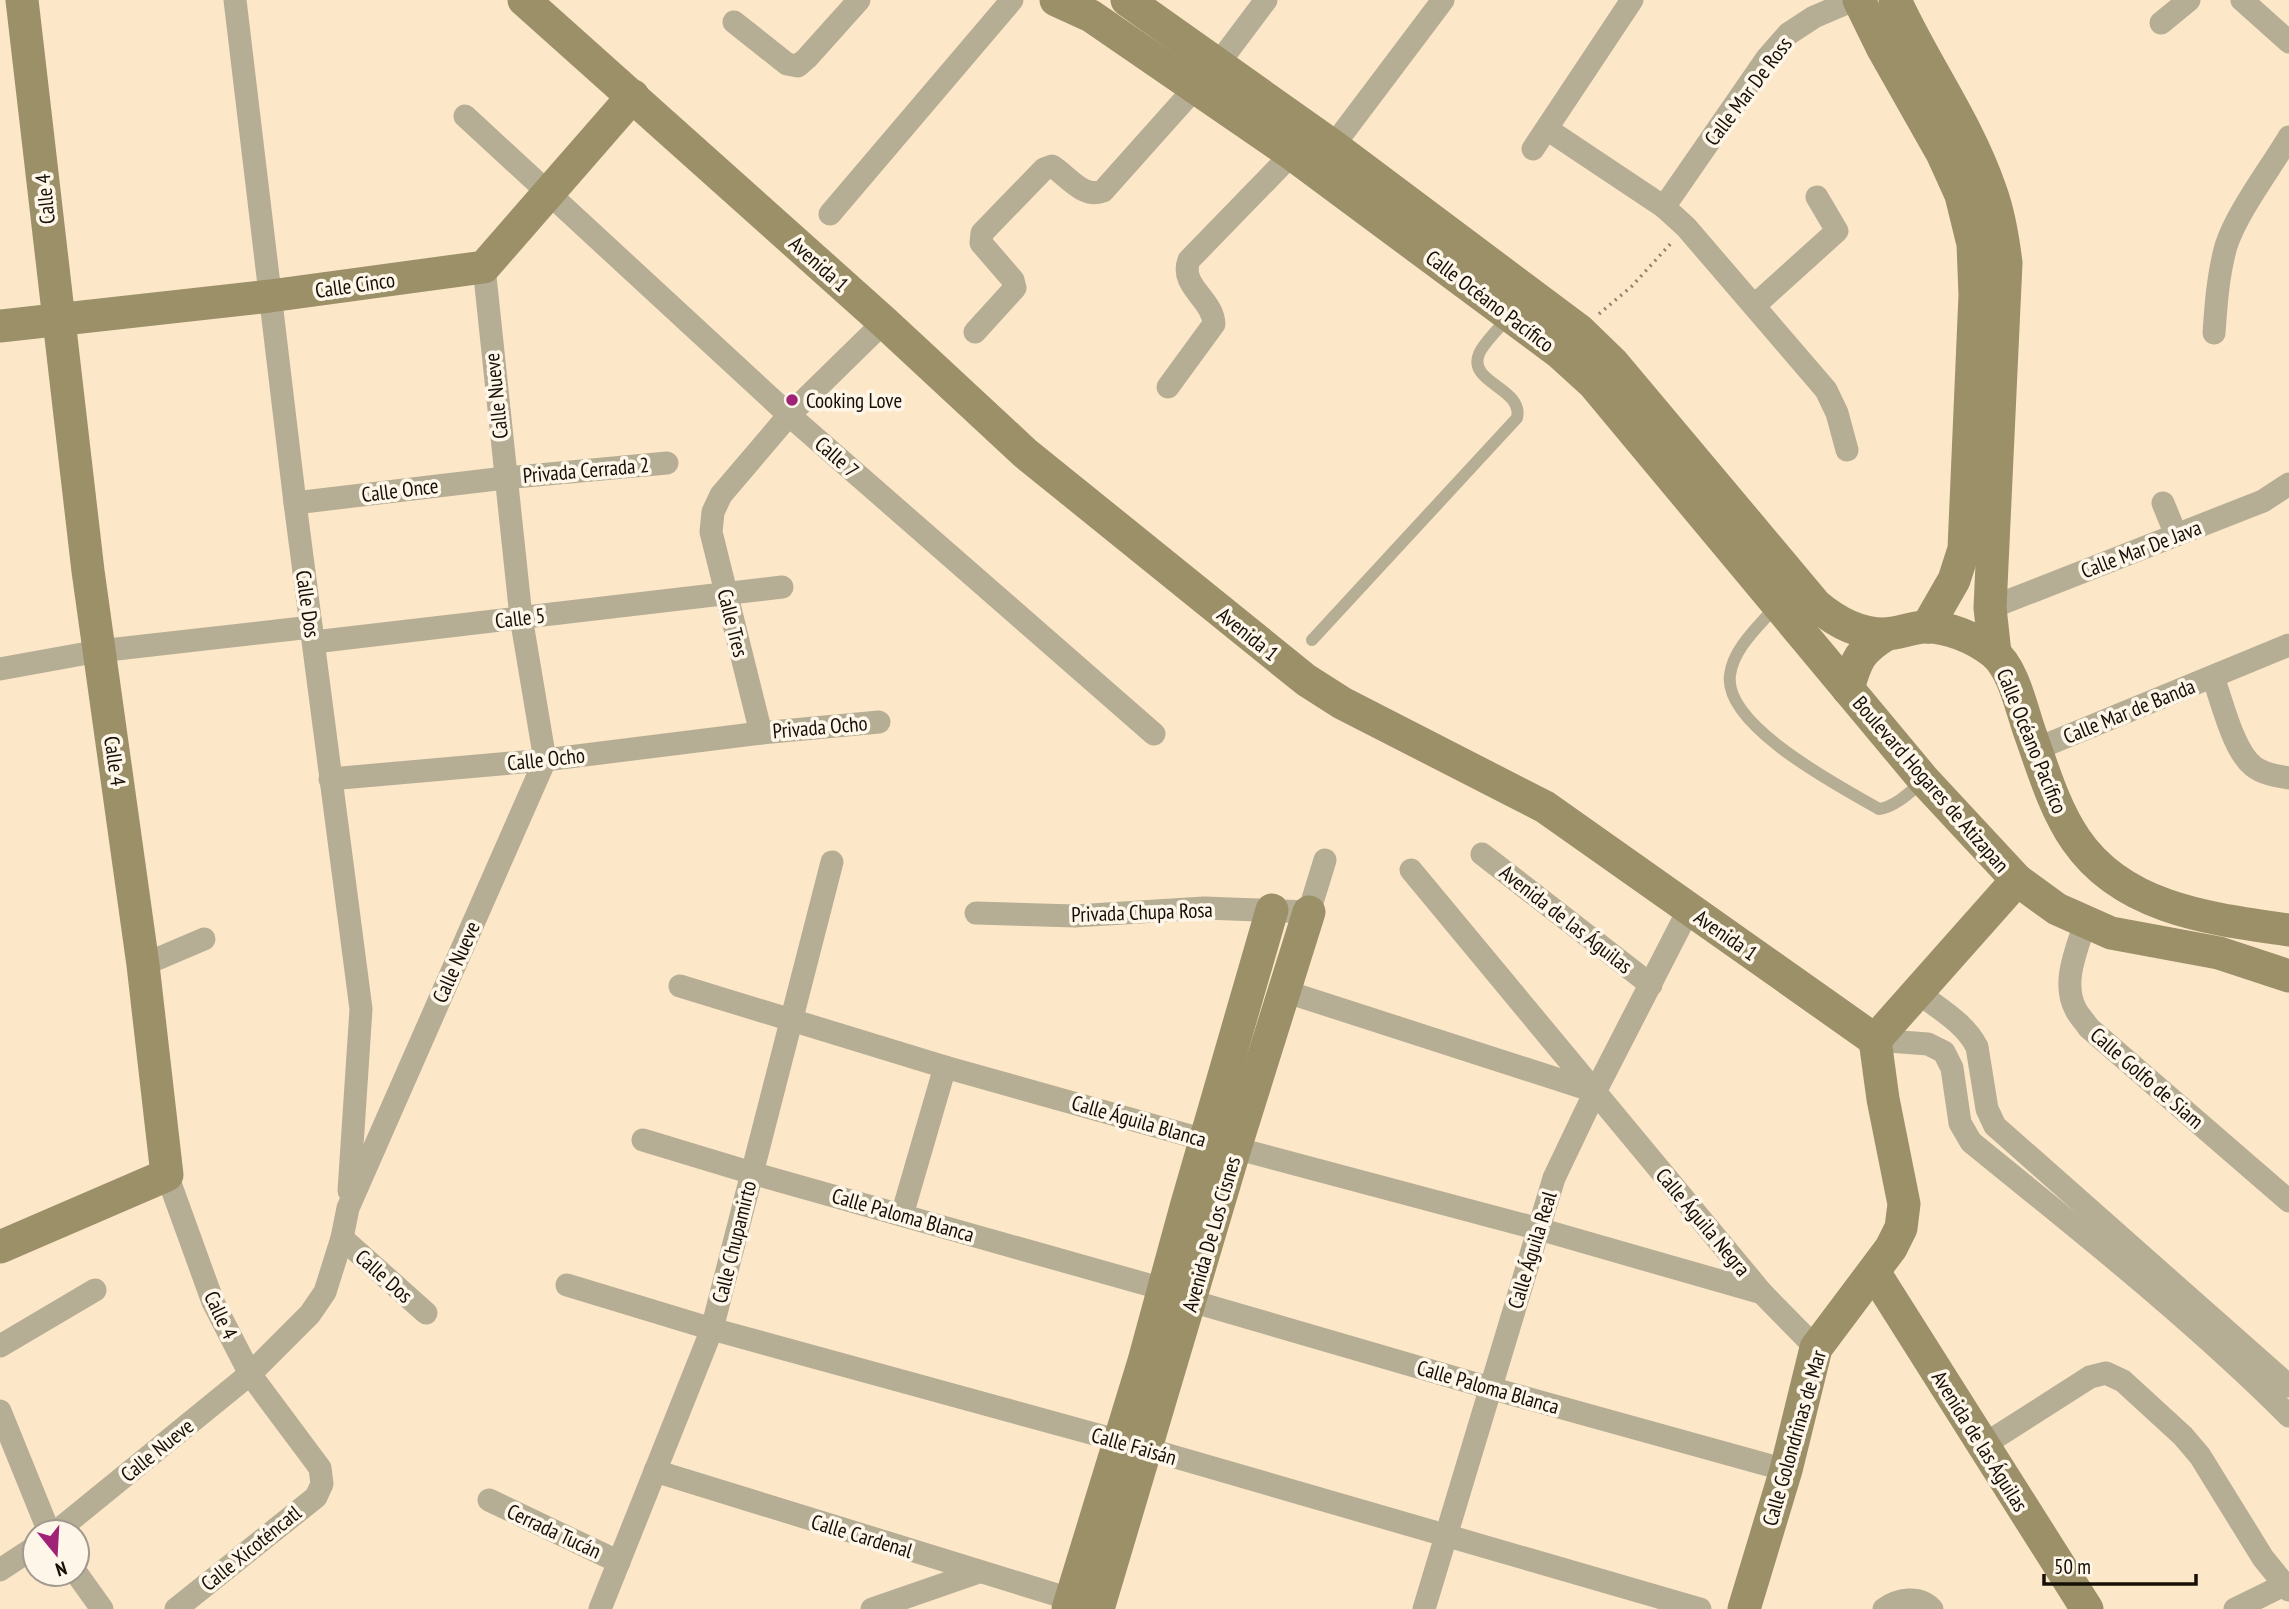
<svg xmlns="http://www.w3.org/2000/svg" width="2289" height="1609" font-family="'PT Sans Narrow',sans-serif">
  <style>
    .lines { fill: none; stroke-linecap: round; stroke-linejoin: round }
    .path { stroke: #90816d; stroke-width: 3.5; stroke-dasharray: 2 5; stroke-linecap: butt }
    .lane { stroke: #b6ae94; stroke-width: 12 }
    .street { stroke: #b6ae94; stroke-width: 23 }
    .secondary { stroke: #9c9069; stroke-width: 33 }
    .poi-dot { fill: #9f2277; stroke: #fff6ea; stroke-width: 2.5 }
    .labels { text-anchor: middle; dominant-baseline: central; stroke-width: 7; stroke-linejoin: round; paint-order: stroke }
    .street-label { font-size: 21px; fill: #160f06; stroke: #fff6ea }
    .poi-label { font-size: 21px; fill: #160f06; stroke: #fff6ea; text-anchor: start }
  </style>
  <rect width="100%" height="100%" fill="#fde7c9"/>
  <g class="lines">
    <polyline class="path" points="1599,314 1632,286 1673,241"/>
    <g class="lane">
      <path d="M 1777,605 C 1761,624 1733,648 1730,675 C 1723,726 1841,787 1879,809 C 1896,806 1909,793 1922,782"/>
      <path d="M 1312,640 L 1517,418 C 1524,388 1467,383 1479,354 C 1483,343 1502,325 1510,316"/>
    </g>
    <g class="street">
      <polyline points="235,0 295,503 361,1009 349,1191"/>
      <polyline points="2242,0 2289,42"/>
      <polyline points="734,22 787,64 798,66 807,58 859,0"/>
      <polyline points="2161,23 2189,0"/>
      <polyline points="1218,64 1266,0"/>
      <polyline points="465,116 789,415 1154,734"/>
      <polyline points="1547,129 1664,207 1686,227 1826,390 1837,413 1847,450"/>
      <polyline points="1333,146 1443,0"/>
      <polyline points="1533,149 1632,0"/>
      <polyline points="1664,207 1767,58 1788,34 1814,17 1854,0"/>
      <polyline points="830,214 1012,0"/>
      <polyline points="1755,305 1837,231 1817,197"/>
      <path d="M 975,332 L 1015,288 L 1013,280 L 981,243 L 982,233 L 1044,169 L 1052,166 C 1068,176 1083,199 1103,191 L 1195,88"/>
      <path d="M 2214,333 C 2216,304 2218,275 2226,246 C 2237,212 2270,169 2289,137"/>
      <path d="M 1168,387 L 1214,324 C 1213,299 1179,286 1189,260 L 1292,154"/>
      <polyline points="295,503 505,478 667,463"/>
      <polyline points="2163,503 2176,535"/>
      <polyline points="1990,608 2263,501 2289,484"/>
      <polyline points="314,642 782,587"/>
      <polyline points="0,669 99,651 311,627"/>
      <path d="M 2213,677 C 2222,701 2233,750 2253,766 C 2263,774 2277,776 2289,778"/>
      <polyline points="761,733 711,532 713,512 721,495 789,415 884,322"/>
      <polyline points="2036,749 2289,645"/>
      <polyline points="330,779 545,760 761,733 879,722"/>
      <polyline points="1482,854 1651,985"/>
      <polyline points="1411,870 1762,1293 1816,1348"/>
      <polyline points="976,913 1075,916 1204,908 1309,912 1325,860"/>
      <path d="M 2085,923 C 2077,949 2061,983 2076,1010 C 2079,1016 2085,1022 2089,1028 L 2289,1201"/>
      <polyline points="143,965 204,939"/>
      <polyline points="680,986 945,1067 1205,1140 1539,1229 1762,1293"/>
      <polyline points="1284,991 1594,1091"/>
      <path d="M 1919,993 C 1939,1009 1965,1023 1977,1047 L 1987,1109 L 1995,1126 L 2289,1386"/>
      <path d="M 1875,1040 L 1928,1044 L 1944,1052 L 1952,1068 L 1960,1123 L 1971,1142 C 2079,1230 2190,1317 2289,1416"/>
      <polyline points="643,1140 752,1173 1163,1289"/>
      <polyline points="167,1175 213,1302 250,1374 320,1468 322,1484 316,1497 176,1609"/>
      <polyline points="902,1215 945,1067"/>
      <polyline points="342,1238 426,1313"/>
      <polyline points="567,1285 712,1329 1120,1441 1700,1609"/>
      <polyline points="1191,1301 1490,1388 1786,1470"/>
      <polyline points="0,1346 95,1290"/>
      <polyline points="0,1411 49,1532"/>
      <polyline points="1982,1446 2090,1377 2106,1373 2123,1381 2183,1436 2200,1456 2263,1558 2289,1590"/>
      <polyline points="655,1471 1070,1599"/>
      <polyline points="489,1500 619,1562"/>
      <polyline points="56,1532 250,1374 310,1314 325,1292 342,1238 348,1208 545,760 521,617 484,267"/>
      <polyline points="0,1570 35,1547"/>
      <polyline points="77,1574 102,1609"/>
      <polyline points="600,1609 712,1329 832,862"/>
      <polyline points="872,1609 979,1572"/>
      <polyline points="1424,1609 1554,1178 1595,1092 1689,909"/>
      <path d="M 1884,1609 C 1898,1599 1919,1595 1932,1609"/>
      <polyline points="2235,1609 2284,1585"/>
    </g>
    <g class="secondary">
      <polyline points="524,0 884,322 1025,453 1306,680 1342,703 1545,807 1875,1040"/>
      <polyline points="1056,0 1091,16 1292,154 1560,353 1593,383 1924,780 2017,880 2057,909 2111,933 2219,953 2289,976"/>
      <path d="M 1127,0 L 1333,146 L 1580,331 L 1613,363 L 1816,605 C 1836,622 1859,635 1887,634 C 1899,633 1911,628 1924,627 C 1947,626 1975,638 1993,652 C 2014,669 2021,708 2030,733 C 2043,769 2054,808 2076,840 C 2124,910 2213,919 2289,930"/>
      <polyline points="1859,0 1882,47 1942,153 1961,195 1973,244 1975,295 1964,549 1954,580 1927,627"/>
      <path d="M 1895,0 C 1924,64 1967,122 1990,189 C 1999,213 2003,238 2006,263 L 1990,608 L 1995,653"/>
      <polyline points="0,326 270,296 484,267 633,96"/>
      <path d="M 1848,689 C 1856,660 1860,650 1887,634"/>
      <polyline points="1875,1040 2017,880"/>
      <polyline points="0,1247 167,1175 143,965 88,571 22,0"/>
      <polyline points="1874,1272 2087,1609"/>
      <polyline points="1068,1609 1144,1361 1186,1207 1272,910"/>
      <polyline points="1098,1609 1235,1148 1309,912"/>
      <polyline points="1744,1609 1786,1470 1816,1348 1891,1248 1901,1228 1904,1204 1883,1099 1875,1040"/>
    </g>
  </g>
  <circle class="poi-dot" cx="792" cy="400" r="7"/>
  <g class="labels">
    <g class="street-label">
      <text transform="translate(1748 91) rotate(-53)">Calle Mar De Ross</text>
      <text transform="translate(45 199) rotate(-96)">Calle 4</text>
      <text transform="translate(819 264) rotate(42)">Avenida 1</text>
      <text transform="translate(355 285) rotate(-8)">Calle Cinco</text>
      <text transform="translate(1490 301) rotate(37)">Calle Océano Pacífico</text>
      <text transform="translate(496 396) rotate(-96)">Calle Nueve</text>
      <text transform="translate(837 457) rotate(41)">Calle 7</text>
      <text transform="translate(586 470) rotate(-5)">Privada Cerrada 2</text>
      <text transform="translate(400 490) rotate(-7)">Calle Once</text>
      <text transform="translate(2141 549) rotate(-21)">Calle Mar De Java</text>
      <text transform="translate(308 604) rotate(82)">Calle Dos</text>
      <text transform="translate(520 618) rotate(-7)">Calle 5</text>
      <text transform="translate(733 623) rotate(76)">Calle Tres</text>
      <text transform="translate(1248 634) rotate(39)">Avenida 1</text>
      <text transform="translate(2129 711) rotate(-22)">Calle Mar de Banda</text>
      <text transform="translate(820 727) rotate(-5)">Privada Ocho</text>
      <text transform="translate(2032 741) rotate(68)">Calle Océano Pacífico</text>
      <text transform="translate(546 759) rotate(-6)">Calle Ocho</text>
      <text transform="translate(115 761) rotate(82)">Calle 4</text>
      <text transform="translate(1931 784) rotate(49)">Boulevard Hogares de Atizapan</text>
      <text transform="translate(1142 912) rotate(-2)">Privada Chupa Rosa</text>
      <text transform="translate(1566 919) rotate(38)">Avenida de las Águilas</text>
      <text transform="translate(1726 935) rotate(35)">Avenida 1</text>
      <text transform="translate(456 962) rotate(-66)">Calle Nueve</text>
      <text transform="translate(2147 1078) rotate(41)">Calle Golfo de Siam</text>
      <text transform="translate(1139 1121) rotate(16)">Calle Águila Blanca</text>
      <text transform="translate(903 1215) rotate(16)">Calle Paloma Blanca</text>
      <text transform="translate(1703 1222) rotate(50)">Calle Águila Negra</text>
      <text transform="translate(1211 1234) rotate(-74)">Avenida De Los Cisnes</text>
      <text transform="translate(734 1242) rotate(-76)">Calle Chupamirto</text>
      <text transform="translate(1532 1250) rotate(-73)">Calle Águila Real</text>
      <text transform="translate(384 1276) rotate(42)">Calle Dos</text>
      <text transform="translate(221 1315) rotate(65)">Calle 4</text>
      <text transform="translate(1488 1387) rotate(16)">Calle Paloma Blanca</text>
      <text transform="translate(1794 1438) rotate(-74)">Calle Golondrinas de Mar</text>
      <text transform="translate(1980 1441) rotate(58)">Avenida de las Águilas</text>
      <text transform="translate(1134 1446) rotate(16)">Calle Faisán</text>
      <text transform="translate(157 1450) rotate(-39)">Calle Nueve</text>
      <text transform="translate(554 1531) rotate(25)">Cerrada Tucán</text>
      <text transform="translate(862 1536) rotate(17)">Calle Cardenal</text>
      <text transform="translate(251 1548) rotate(-39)">Calle Xicoténcatl</text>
    </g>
    <g class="poi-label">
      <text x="806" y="400">Cooking Love</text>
    </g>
  </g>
  <g transform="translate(56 1553) rotate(162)"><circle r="33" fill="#fff6ea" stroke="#a29a8f" stroke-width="2"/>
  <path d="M0-5L12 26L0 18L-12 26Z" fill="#9f2277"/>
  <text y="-10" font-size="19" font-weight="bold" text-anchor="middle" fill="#160f06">N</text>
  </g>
  <path d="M2044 1574v10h152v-10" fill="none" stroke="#160f06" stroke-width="3.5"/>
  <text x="2054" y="1574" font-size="21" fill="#160f06" stroke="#fff6ea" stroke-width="5" paint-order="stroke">50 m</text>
</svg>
